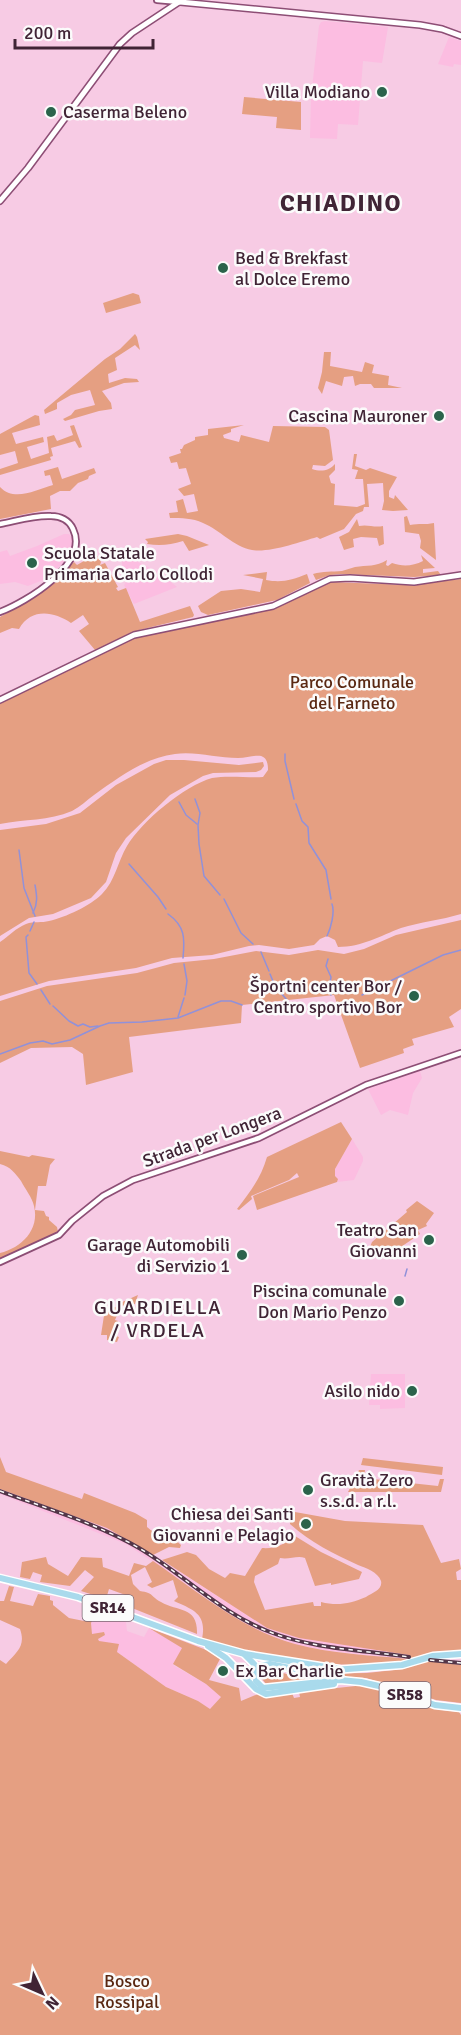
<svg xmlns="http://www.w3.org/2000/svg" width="461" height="2035" font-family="Signika,sans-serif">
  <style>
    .built { fill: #fcbde1 }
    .green { fill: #e59f82 }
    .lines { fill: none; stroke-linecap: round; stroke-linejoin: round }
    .stream { stroke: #9191d9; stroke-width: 1.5 }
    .tertiary-casing { stroke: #8d4e75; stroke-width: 8 }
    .secondary-casing { stroke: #8d4e75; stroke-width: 8 }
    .primary-casing { stroke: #fff; stroke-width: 9 }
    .tertiary { stroke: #fff; stroke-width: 4.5 }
    .secondary { stroke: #fff; stroke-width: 5 }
    .primary { stroke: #a9daec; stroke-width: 6 }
    .rail-casing { stroke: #533648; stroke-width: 4 }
    .rail { stroke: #fbfbfb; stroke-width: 1.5; stroke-dasharray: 4.5; stroke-linecap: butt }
    .poi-dot { fill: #2b634b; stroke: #fbfbfb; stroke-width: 2 }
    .labels { text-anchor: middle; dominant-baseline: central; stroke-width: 5; stroke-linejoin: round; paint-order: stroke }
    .shield { fill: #fbfbfb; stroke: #786470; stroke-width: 1.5 }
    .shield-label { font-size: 16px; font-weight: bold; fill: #402435 }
    .poi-label { font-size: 18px; fill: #402435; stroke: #fbfbfb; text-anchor: end }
    .park-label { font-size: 18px; fill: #5a2812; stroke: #fbfbfb }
    .street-label { font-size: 18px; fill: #402435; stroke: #fbfbfb }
    .neighbourhood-label { font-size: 20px; letter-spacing: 1.5px; fill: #402435; stroke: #fbfbfb }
    .district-label { font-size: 24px; font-weight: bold; letter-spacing: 1.5px; fill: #402435; stroke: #fbfbfb }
  </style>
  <rect width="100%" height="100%" fill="#f7cbe4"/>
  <g class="built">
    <polygon points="325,21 388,27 382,63 363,61 358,125 338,124 337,139 310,138 311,97 319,26 321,22"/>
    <polygon points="449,37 461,41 461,65 454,64 453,67 438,64"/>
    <polygon points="64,534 69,534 73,539 70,555 69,549 64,551 68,558 48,578 28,586 15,582 0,584 0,552 7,550 10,556 37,546"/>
    <polygon points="132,559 158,572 177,587 134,604 124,585 127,581 123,573 122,562"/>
    <polygon points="420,1071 422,1078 413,1093 408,1115 390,1110 381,1115 368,1089"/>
    <polygon points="352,1139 363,1157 363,1161 354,1180 337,1182 338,1179 335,1176 335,1169"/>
    <polygon points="371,1374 405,1374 405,1408 380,1409 380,1405 369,1405"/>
    <polygon points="0,1489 107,1528 130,1540 267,1628 409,1655 409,1659 321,1650 294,1644 254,1629 126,1544 0,1494"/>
    <polygon points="113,1617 126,1622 127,1631 144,1637 149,1628 183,1648 173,1665 206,1684 221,1697 210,1709 198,1701 166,1687 117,1652 99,1641 98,1639 104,1632 92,1635 91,1623 93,1619"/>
  </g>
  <g class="green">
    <polygon points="244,97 301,102 301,130 276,128 277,117 242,114"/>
    <polygon points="133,293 139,295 141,303 106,313 103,303"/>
    <polygon points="135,334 137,337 140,350 135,345 115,358 117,370 108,374 109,383 125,378 137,379 139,382 124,383 102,391 111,403 112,409 99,411 65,421 63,419 71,415 75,410 95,405 90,390 71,395 57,403 57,409 45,414 44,410 105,359 120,349"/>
    <polygon points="324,352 331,352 330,366 362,372 365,362 374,365 372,373 389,376 388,385 402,388 374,388 371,384 360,384 355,386 353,376 344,377 342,386 326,381 322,394 318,388 322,372"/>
    <polygon points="35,415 39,416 40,425 12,433 16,444 43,437 44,442 27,447 31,459 49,453 47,437 54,435 57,441 73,435 70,426 74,425 82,447 79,448 75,441 51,448 53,456 50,457 51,460 0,475 0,469 18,463 15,451 0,455 0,434"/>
    <path d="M 244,425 L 231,429 L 231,432 L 223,435 L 224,438 L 239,442 L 241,435 L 269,442 L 273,426 L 325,427 L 329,430 L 333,460 L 325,466 L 313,465 L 312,469 C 321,472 329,471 335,464 L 335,470 L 329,476 L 331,483 L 335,484 L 334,505 L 357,507 L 365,504 L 363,479 L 355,479 L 358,470 L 352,469 L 354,454 L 357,454 L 355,466 L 366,470 L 370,468 L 397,477 L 389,491 L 389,497 L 394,499 L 395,495 L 408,510 L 393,511 L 382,510 L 384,501 L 383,483 L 367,484 L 369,507 L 364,507 L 363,511 L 356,514 L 344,529 L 320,539 L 317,537 C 300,542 269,553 252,550 C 234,547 220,530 203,523 C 192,518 182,518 170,518 L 169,513 L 178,512 L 176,501 L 183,499 L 187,513 L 198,511 L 194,494 L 184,496 L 178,489 L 191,484 L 186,468 L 179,469 L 177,462 L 171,463 L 169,457 L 181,453 L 180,449 L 182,449 L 184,445 L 195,440 L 195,437 L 208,435 L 208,429 Z"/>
    <path d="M 58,467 L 62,479 L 94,468 L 96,473 L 89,476 L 88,479 L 78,483 L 70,491 L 60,491 L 50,496 L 51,509 L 0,519 L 0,487 C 14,502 36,490 53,485 L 50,475 L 45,476 L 44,471 Z"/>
    <path d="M 407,516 L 410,525 C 419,523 425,525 434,523 L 436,560 L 420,548 L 421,541 L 419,534 L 405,532 L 404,517 Z"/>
    <path d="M 357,519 L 359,526 C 368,524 374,528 383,526 L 384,544 L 379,546 L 377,538 L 361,537 L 353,539 L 354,547 L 344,550 L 339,537 L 349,532 Z"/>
    <path d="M 178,534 L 187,536 L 209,545 L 189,551 L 183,541 C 170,545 160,546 147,544 L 148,542 L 145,539 Z"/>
    <path d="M 96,554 L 101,562 L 100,565 L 105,563 L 118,587 L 116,588 L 118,591 L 126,588 L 140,622 L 190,606 L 194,615 L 193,617 L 139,630 L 95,650 L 79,631 L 89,624 L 83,615 L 71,623 C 53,611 31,608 19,629 L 12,628 L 0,633 L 0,617 L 36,596 L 74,562 L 77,565 Z"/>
    <path d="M 421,555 L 435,568 L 423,569 L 423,573 L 438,571 L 441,575 L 414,577 L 341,574 L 330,575 L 316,580 L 313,574 C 323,571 332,572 342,571 C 346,570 351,568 355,567 C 367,565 376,567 387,560 L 386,565 L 388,566 L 392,563 C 403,567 413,566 423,561 Z"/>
    <path d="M 267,572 L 266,580 C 282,583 292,580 307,574 L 310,583 L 277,600 L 208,615 L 201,612 L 198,606 L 221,591 L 241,589 L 260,592 L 263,579 L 243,575 Z"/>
    <path d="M 461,579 L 461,914 C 441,920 420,922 401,928 C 380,936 362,947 338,947 L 335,940 L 327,936 L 320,939 L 314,945 L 289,949 L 259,945 L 249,946 L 212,955 L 172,958 L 136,968 L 49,981 L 0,996 L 0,942 C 9,936 16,928 26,924 C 34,921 42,923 49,921 C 66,917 90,906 102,894 C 115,881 118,861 127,846 C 142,821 184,786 212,778 C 228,775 247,778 263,777 L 268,770 C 268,748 253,758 238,758 C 217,758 195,751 175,754 C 144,758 118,778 94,795 C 87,800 80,807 72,811 C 49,821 24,819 0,824 L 0,702 L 130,640 L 145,635 L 269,609 L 281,606 L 330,582 L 410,585 Z"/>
    <polygon points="166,760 184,760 239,765 263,762 264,766 261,770 256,772 213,773 203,776 170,795 126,838 116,853 106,882 91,898 53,914 29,918 0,936 0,830 46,824 80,813 116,785 154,764"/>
    <polygon points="461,920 461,1009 449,1017 454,1027 412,1039 414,1045 403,1049 404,1053 360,1068 334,995 242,1005 241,1023 129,1037 133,1072 86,1085 83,1054 72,1047 31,1048 0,1063 0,1001 47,986 137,973 174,963 214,959 256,951 289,955 318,950 344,954 364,949 396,935"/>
    <path d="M 341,1122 L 352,1139 L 335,1169 L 335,1176 L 338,1179 L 337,1182 L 257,1210 L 253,1196 L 299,1177 L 297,1173 L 289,1180 L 251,1196 L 252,1199 L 239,1210 L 237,1209 C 250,1192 261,1178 267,1157 Z"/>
    <path d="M 0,1151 L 29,1157 L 32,1155 L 55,1159 L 50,1165 L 46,1186 L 38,1186 L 35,1210 L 44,1211 L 46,1216 L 49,1217 L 49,1220 L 57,1227 L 58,1232 L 0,1259 L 0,1253 C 21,1248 40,1230 34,1206 C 32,1197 25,1189 21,1181 C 15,1173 11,1167 0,1164 Z"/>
    <polygon points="417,1201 434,1213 426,1224 427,1226 418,1230 420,1234 389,1255 384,1256 370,1247 372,1242 407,1212 406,1210"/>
    <polygon points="138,1295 135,1304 121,1306 115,1320 118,1321 112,1335 119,1337 117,1342 107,1340 107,1335 101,1335 105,1309 120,1306 120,1303"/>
    <path d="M 0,1457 L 6,1472 L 82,1499 L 84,1493 L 135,1513 L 147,1520 L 147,1527 C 157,1537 172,1535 181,1545 L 180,1548 L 169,1547 L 153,1555 L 107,1528 L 0,1489 Z"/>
    <polygon points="363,1458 443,1467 442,1475 361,1465"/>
    <polygon points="359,1470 365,1470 364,1478 438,1486 440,1479 444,1479 441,1492 348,1492"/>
    <path d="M 295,1512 L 345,1521 L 423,1525 L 441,1563 L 459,1559 L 461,1569 L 456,1572 L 457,1580 L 461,1580 L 461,1651 C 450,1651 439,1651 429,1653 C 415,1657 403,1663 389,1664 C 325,1669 262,1656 202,1639 C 207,1614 194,1610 174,1601 L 178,1597 L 173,1580 L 152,1588 L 147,1585 L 152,1582 L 145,1567 L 131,1575 L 133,1584 L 140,1591 C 154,1593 150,1596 161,1602 C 178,1612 198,1606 197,1634 L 127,1606 L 131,1597 L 109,1589 L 106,1599 L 81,1591 L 94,1577 L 85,1570 L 70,1586 L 40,1582 L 42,1575 L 33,1572 L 30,1579 L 20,1577 L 22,1562 L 46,1557 L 48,1564 L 68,1576 L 81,1557 L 102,1558 L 103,1567 L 129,1576 L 134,1563 L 146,1566 L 153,1561 C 197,1591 242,1630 295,1644 C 331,1654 371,1655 408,1659 L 409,1655 L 299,1638 L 267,1628 L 162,1560 L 187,1552 L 196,1555 L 209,1569 L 225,1578 L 230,1573 L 245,1576 L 262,1548 C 276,1549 285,1544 295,1536 L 321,1552 L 362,1572 L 359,1579 L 331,1585 L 331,1583 L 315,1586 L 305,1558 C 297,1555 289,1560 280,1558 L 278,1564 L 255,1576 L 254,1582 L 265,1610 L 313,1602 L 314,1606 L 321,1606 L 321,1602 C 337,1606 350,1604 366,1597 C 372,1593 383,1590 381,1581 C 378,1572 366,1568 358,1565 C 334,1554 310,1542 290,1524 L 290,1517 Z"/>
    <path d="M 9,1586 L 14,1587 L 10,1601 L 33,1606 L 38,1594 L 50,1596 L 50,1600 L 53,1601 L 53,1605 L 69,1618 L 84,1621 L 89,1609 L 113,1617 L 93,1619 L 91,1623 L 92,1634 L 104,1632 L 105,1635 L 98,1639 L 99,1641 L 119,1644 L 117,1652 L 166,1687 L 198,1701 L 210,1709 L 221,1697 L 206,1684 L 173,1664 L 182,1648 L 149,1628 L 209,1651 L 220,1659 L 209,1680 L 239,1688 L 241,1701 L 258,1694 L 267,1697 L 292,1693 L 294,1698 L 300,1697 L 299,1692 L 365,1685 L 384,1689 L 405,1699 L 434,1709 L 459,1712 L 461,1715 L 461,2035 L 0,2035 L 0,1660 L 6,1664 C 17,1652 26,1646 20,1629 L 0,1620 L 0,1601 L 4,1601 Z"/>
    <polygon points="428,1661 461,1665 461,1703 436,1700 366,1678 345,1677 267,1685 262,1679 264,1674 270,1670 287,1674 367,1673 403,1669"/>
  </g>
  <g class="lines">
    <g class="stream">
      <polyline points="285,754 285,761 294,799"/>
      <polyline points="195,799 200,813 198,825 199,844 204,876 220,895"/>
      <polyline points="179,802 186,815 197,824"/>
      <polyline points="296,804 302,821 308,827 309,843 326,870 331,899"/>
      <polyline points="19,850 24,888 35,916"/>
      <polyline points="129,864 158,897 166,909"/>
      <polyline points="224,899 241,933 253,944"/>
      <path d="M 33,913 C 38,903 37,896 35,885"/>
      <path d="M 168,914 C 185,926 185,938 183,958"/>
      <polyline points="30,931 34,922"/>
      <polyline points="28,935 26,937 29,973 37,984"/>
      <path d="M 327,936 C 331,928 335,912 332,904"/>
      <polyline points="261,952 269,971"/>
      <polyline points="328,959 326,966 331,977 329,988 331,995"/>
      <polyline points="184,964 187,981 185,995"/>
      <polyline points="270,974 275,986 287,1000"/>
      <polyline points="41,990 50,1004"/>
      <polyline points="362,995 443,955 461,950"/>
      <polyline points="53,1006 69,1021 78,1026 83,1024 90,1027 98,1026"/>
      <polyline points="178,1017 184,998"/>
      <polyline points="0,1054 30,1043 43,1041 52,1044 70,1040 100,1026 109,1023 142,1022 178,1018 221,1001 231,1001 242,1005"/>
      <polyline points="405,1276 407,1269"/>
    </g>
    <g class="tertiary-casing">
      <g id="tertiary">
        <polyline points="157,0 180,2"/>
        <path d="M 0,524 C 16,521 34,515 51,516 C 60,516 69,520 73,529 C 90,564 26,602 0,612"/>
        <polyline points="0,1262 59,1235 72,1221 103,1196 133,1180 259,1138 366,1085 461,1053"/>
      </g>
    </g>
    <g class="secondary-casing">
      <g id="secondary">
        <polyline points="180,2 420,25 442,29 461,36"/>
        <polyline points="0,201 28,168 120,44 132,33 182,0"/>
        <polyline points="0,700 134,635 273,606 330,579 350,578 414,582 461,575"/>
      </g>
    </g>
    <g class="primary-casing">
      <g id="primary">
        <polyline points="0,1578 78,1597 198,1641 245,1654 339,1669"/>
        <polyline points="208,1646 226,1658 256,1689 266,1694 334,1684"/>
        <polyline points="245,1655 255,1665 256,1681 263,1688 340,1680 361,1682 388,1688 435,1705 461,1708"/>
        <polyline points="238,1669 251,1671 261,1666 270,1664 299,1670 320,1671 402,1665 433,1656 461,1654"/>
      </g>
    </g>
    <use href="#tertiary" class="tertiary"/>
    <use href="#secondary" class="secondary"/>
    <use href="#primary" class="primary"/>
    <g class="rail-casing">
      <g id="rail">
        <path d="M 0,1491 C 45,1508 98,1524 139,1548 C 183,1574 222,1614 270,1632 C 313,1649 363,1650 409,1657"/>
        <polyline points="430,1660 461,1663"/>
      </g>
    </g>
    <use href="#rail" class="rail"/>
  </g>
  <g class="poi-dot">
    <circle cx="382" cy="92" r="6"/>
    <circle cx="51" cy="112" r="6"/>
    <circle cx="223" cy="268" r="6"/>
    <circle cx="439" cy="416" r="6"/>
    <circle cx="32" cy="563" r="6"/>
    <circle cx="414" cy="996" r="6"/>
    <circle cx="429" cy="1240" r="6"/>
    <circle cx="242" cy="1255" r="6"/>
    <circle cx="399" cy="1301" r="6"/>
    <circle cx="412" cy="1391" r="6"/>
    <circle cx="308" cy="1490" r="6"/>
    <circle cx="306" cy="1524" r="6"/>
    <circle cx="223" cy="1671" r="6"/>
  </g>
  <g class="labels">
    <g class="shield">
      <rect x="82.5" y="1595" width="51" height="26" rx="4.5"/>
      <rect x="379.5" y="1682" width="51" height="26" rx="4.5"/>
    </g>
    <g class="shield-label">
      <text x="108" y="1608">SR14</text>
      <text x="405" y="1695">SR58</text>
    </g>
    <g class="poi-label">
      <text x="370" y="92">Villa Modiano</text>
      <text x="63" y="112" text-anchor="start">Caserma Beleno</text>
      <text x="235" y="258" text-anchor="start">Bed &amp; Brekfast<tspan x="235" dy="21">al Dolce Eremo</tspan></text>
      <text x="427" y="416">Cascina Mauroner</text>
      <text x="44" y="553" text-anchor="start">Scuola Statale<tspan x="44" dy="21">Primaria Carlo Collodi</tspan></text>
      <text x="402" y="986">Športni center Bor /<tspan x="402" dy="21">Centro sportivo Bor</tspan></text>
      <text x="417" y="1230">Teatro San<tspan x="417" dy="21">Giovanni</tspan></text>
      <text x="230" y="1245">Garage Automobili<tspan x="230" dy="21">di Servizio 1</tspan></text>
      <text x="387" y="1291">Piscina comunale<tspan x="387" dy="21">Don Mario Penzo</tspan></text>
      <text x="400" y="1391">Asilo nido</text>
      <text x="320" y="1480" text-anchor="start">Gravità Zero<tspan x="320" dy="21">s.s.d. a r.l.</tspan></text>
      <text x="294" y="1514">Chiesa dei Santi<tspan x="294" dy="21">Giovanni e Pelagio</tspan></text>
      <text x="235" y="1671" text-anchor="start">Ex Bar Charlie</text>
    </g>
    <g class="park-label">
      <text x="352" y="682">Parco Comunale<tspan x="352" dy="21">del Farneto</tspan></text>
      <text x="127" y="1981">Bosco<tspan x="127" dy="21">Rossipal</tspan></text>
    </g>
    <g class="street-label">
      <text transform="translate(212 1137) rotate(-20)">Strada per Longera</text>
    </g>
    <g class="neighbourhood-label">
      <text x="158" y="1307">GUARDIELLA<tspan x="158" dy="23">/ VRDELA</tspan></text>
    </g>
    <g class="district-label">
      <text x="341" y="203">CHIADINO</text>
    </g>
  </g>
  <g transform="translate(42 1993) rotate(134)" stroke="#fbfbfb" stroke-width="4.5" paint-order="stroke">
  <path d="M0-4.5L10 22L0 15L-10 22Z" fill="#402435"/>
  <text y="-9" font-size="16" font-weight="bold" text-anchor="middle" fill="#402435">N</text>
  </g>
  <path d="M15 39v9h138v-9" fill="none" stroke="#402435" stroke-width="3"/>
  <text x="24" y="39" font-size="18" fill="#402435" stroke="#fbfbfb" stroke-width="4.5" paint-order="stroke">200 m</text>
</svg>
